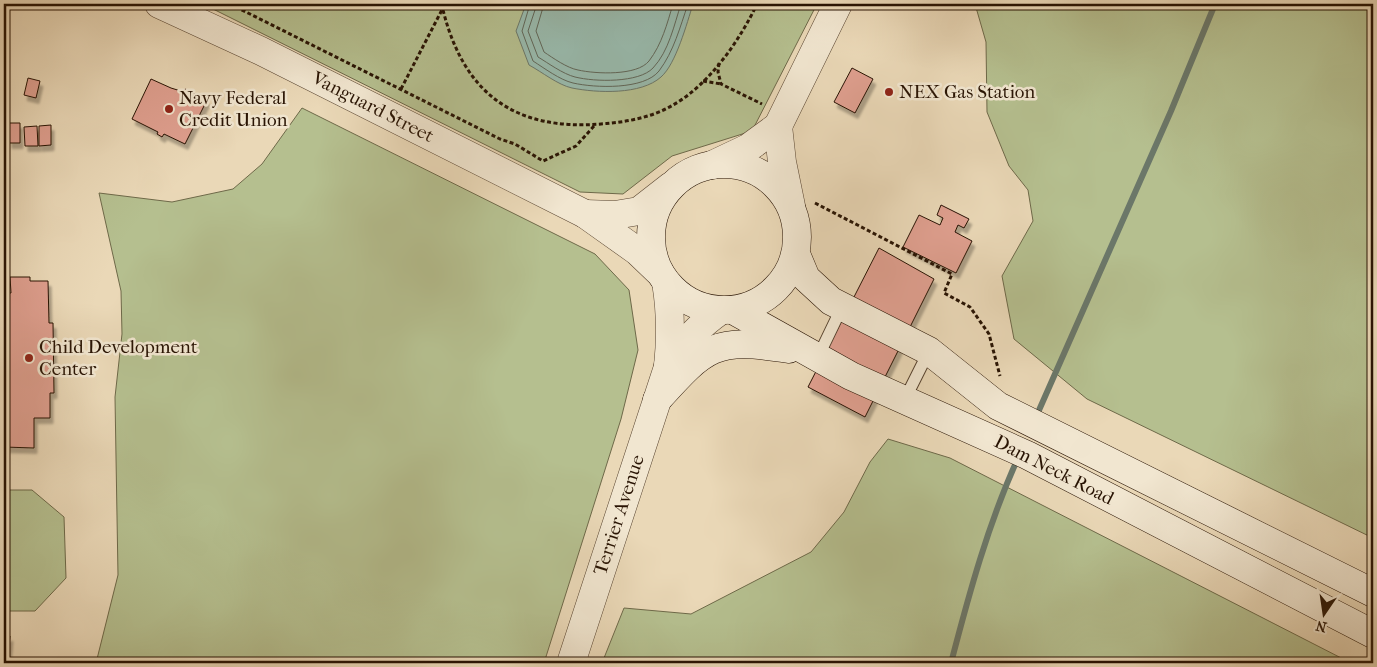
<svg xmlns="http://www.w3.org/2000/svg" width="1377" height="667" font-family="'IM FELL French Canon',serif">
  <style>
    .green { fill: #b5bf8f; stroke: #6e6949 }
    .water { fill: #98baad; stroke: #6b7769 }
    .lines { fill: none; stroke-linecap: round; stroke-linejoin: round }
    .shore { stroke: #606658; stroke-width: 1 }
    .stream { stroke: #6b7769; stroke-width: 6 }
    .building { fill: #df9f8f; stroke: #281303; filter: url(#shadow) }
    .service-casing { stroke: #584430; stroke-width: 13 }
    .tertiary-casing { stroke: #584430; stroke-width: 29 }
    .secondary-casing { stroke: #281303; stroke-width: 29 }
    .path { stroke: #281303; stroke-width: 3; stroke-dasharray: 4 2.5; stroke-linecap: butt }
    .service { stroke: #f1e6d0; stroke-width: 11 }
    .tertiary { stroke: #f1e6d0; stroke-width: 28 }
    .secondary { stroke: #f1e6d0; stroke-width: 28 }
    .poi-dot { fill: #8f2418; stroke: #f1e6d0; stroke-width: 2 }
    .labels { text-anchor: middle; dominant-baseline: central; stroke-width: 5; stroke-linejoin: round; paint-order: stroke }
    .poi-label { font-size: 19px; fill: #281303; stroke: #f1e6d0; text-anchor: start }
    .street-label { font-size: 19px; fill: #281303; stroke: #f1e6d0 }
  </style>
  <defs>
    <filter id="shadow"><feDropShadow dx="3" dy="5.5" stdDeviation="1" flood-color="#0004"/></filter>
  </defs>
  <rect width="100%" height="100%" fill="#ead8b7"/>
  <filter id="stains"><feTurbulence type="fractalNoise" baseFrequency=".004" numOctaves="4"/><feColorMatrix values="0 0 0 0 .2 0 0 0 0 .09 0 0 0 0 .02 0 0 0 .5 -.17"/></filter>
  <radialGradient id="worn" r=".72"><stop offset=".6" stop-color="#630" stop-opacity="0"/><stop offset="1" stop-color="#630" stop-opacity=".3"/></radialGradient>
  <g class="green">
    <polygon points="203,4 817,4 752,131 672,156 623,194 580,192"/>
    <polygon points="975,4 1373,4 1373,538 1087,399 1014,339 1002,276 1033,221 1028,190 1009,166 987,112 986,42"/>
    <polygon points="302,108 595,254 629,290 638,350 621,419 544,663 96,663 118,575 115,397 122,334 121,291 99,193 172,202 233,189 262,164"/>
    <polygon points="888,439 950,458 1351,663 602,663 624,608 691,614 811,552 844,512 870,462"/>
    <polygon points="4,490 32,490 64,517 66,578 35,611 4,611"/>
  </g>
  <path class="water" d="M 526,4 L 693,4 C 687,23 676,64 661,77 C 641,95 597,93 572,88 C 558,85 542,72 529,65 L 516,31 Z"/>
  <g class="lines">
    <g class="shore">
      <path d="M 530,4 L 522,31 L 533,61 C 544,68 560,80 573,83 C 595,88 644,90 659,71 C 674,51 680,27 688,4"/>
      <path d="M 537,4 L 528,31 L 538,57 C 548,63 563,74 575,77 C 595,82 639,83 653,68 C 669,51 674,25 681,4"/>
      <path d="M 544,4 L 536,31 L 544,52 C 553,58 567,68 578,70 C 596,74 637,76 649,61 C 662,44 667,24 673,4"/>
    </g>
    <g class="stream">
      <polyline points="1036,417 1171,111 1215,4"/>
      <path d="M 951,663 C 969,594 988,524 1018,458"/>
    </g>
  </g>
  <g class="building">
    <polygon points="852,68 873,79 855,113 834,102"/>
    <polygon points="28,78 40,81 36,98 24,95"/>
    <polygon points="151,79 171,88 184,92 185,89 207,100 185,144 164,134 162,137 157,134 158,132 132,119"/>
    <polygon points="8,123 20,123 20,143 9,143"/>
    <polygon points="51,125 51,145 39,146 39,126"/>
    <polygon points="37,126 38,146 25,146 24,127"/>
    <polygon points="941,205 969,219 964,228 958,225 955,232 972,241 956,273 903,247 919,215 940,225 943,218 937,215"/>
    <polygon points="879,248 934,279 865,417 808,387"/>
    <polygon points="10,277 30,277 30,281 48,281 49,323 53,323 54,393 50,393 50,418 34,418 34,448 4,447 4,293 11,293"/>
    <polygon points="4,636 10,636 8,657 4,656"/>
  </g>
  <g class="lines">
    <g class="service-casing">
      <g id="service">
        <polyline points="818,357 842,307"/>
        <polyline points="905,399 929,351"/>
      </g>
    </g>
    <g class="tertiary-casing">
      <g id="tertiary">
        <polyline points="159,4 261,51 585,214 637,251 660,273"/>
        <polyline points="778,126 782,162 791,206"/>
        <polyline points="712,165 748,148 778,126 838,4"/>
        <polyline points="585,214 615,215 639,211 671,186"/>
        <path d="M 668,366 C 683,343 698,326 720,311"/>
        <path d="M 571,663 L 668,367 C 671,338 671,311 666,282"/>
      </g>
    </g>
    <g class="secondary-casing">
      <g id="secondary">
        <circle cx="724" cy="237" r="73"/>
        <polyline points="796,254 806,278 831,301 929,351 998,406 1373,593"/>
        <polyline points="733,310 851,376 1027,455 1373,634"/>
        <path d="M 657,400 C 706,346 714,337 789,349"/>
      </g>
    </g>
    <g class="path">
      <polyline points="230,4 500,139 515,144 543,161 576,146 595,125"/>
      <path d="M 443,10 C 464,94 515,131 601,124 C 626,122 651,118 673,105 C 709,85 740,40 757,4"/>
      <polyline points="719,63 718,72 721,84 762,104"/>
      <polyline points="703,81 721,84"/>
      <polyline points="401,89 445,4"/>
      <polyline points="815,203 952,274 944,293 970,307 989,334 1000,376"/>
    </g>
    <use href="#service" class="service"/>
    <use href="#tertiary" class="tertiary"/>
    <use href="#secondary" class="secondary"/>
  </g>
  <g class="poi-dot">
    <circle cx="889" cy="92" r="5"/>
    <circle cx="169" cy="109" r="5"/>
    <circle cx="29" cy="358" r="5"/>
  </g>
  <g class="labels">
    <g class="poi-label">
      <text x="899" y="92">NEX Gas Station</text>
      <text x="179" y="98">Navy Federal<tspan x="179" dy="22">Credit Union</tspan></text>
      <text x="39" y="347">Child Development<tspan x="39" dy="22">Center</tspan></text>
    </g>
    <g class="street-label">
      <text transform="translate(373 107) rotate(27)">Vanguard Street</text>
      <text transform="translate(1054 470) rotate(27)">Dam Neck Road</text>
      <text transform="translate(619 515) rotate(-72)">Terrier Avenue</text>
    </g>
  </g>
  <rect width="1377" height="667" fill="none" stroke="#ead8b7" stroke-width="20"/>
  <rect x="5" y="5" width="1367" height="657" fill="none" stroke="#281303" stroke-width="2.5"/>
  <rect x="10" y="10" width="1357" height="647" fill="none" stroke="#281303"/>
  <g transform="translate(1324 614) rotate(193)" stroke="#f1e6d0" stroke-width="4" paint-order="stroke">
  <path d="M0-4L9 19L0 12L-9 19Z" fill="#281303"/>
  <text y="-8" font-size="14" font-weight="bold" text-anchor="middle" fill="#281303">N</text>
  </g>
  <rect width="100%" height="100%" filter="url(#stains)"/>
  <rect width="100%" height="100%" fill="url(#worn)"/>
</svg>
